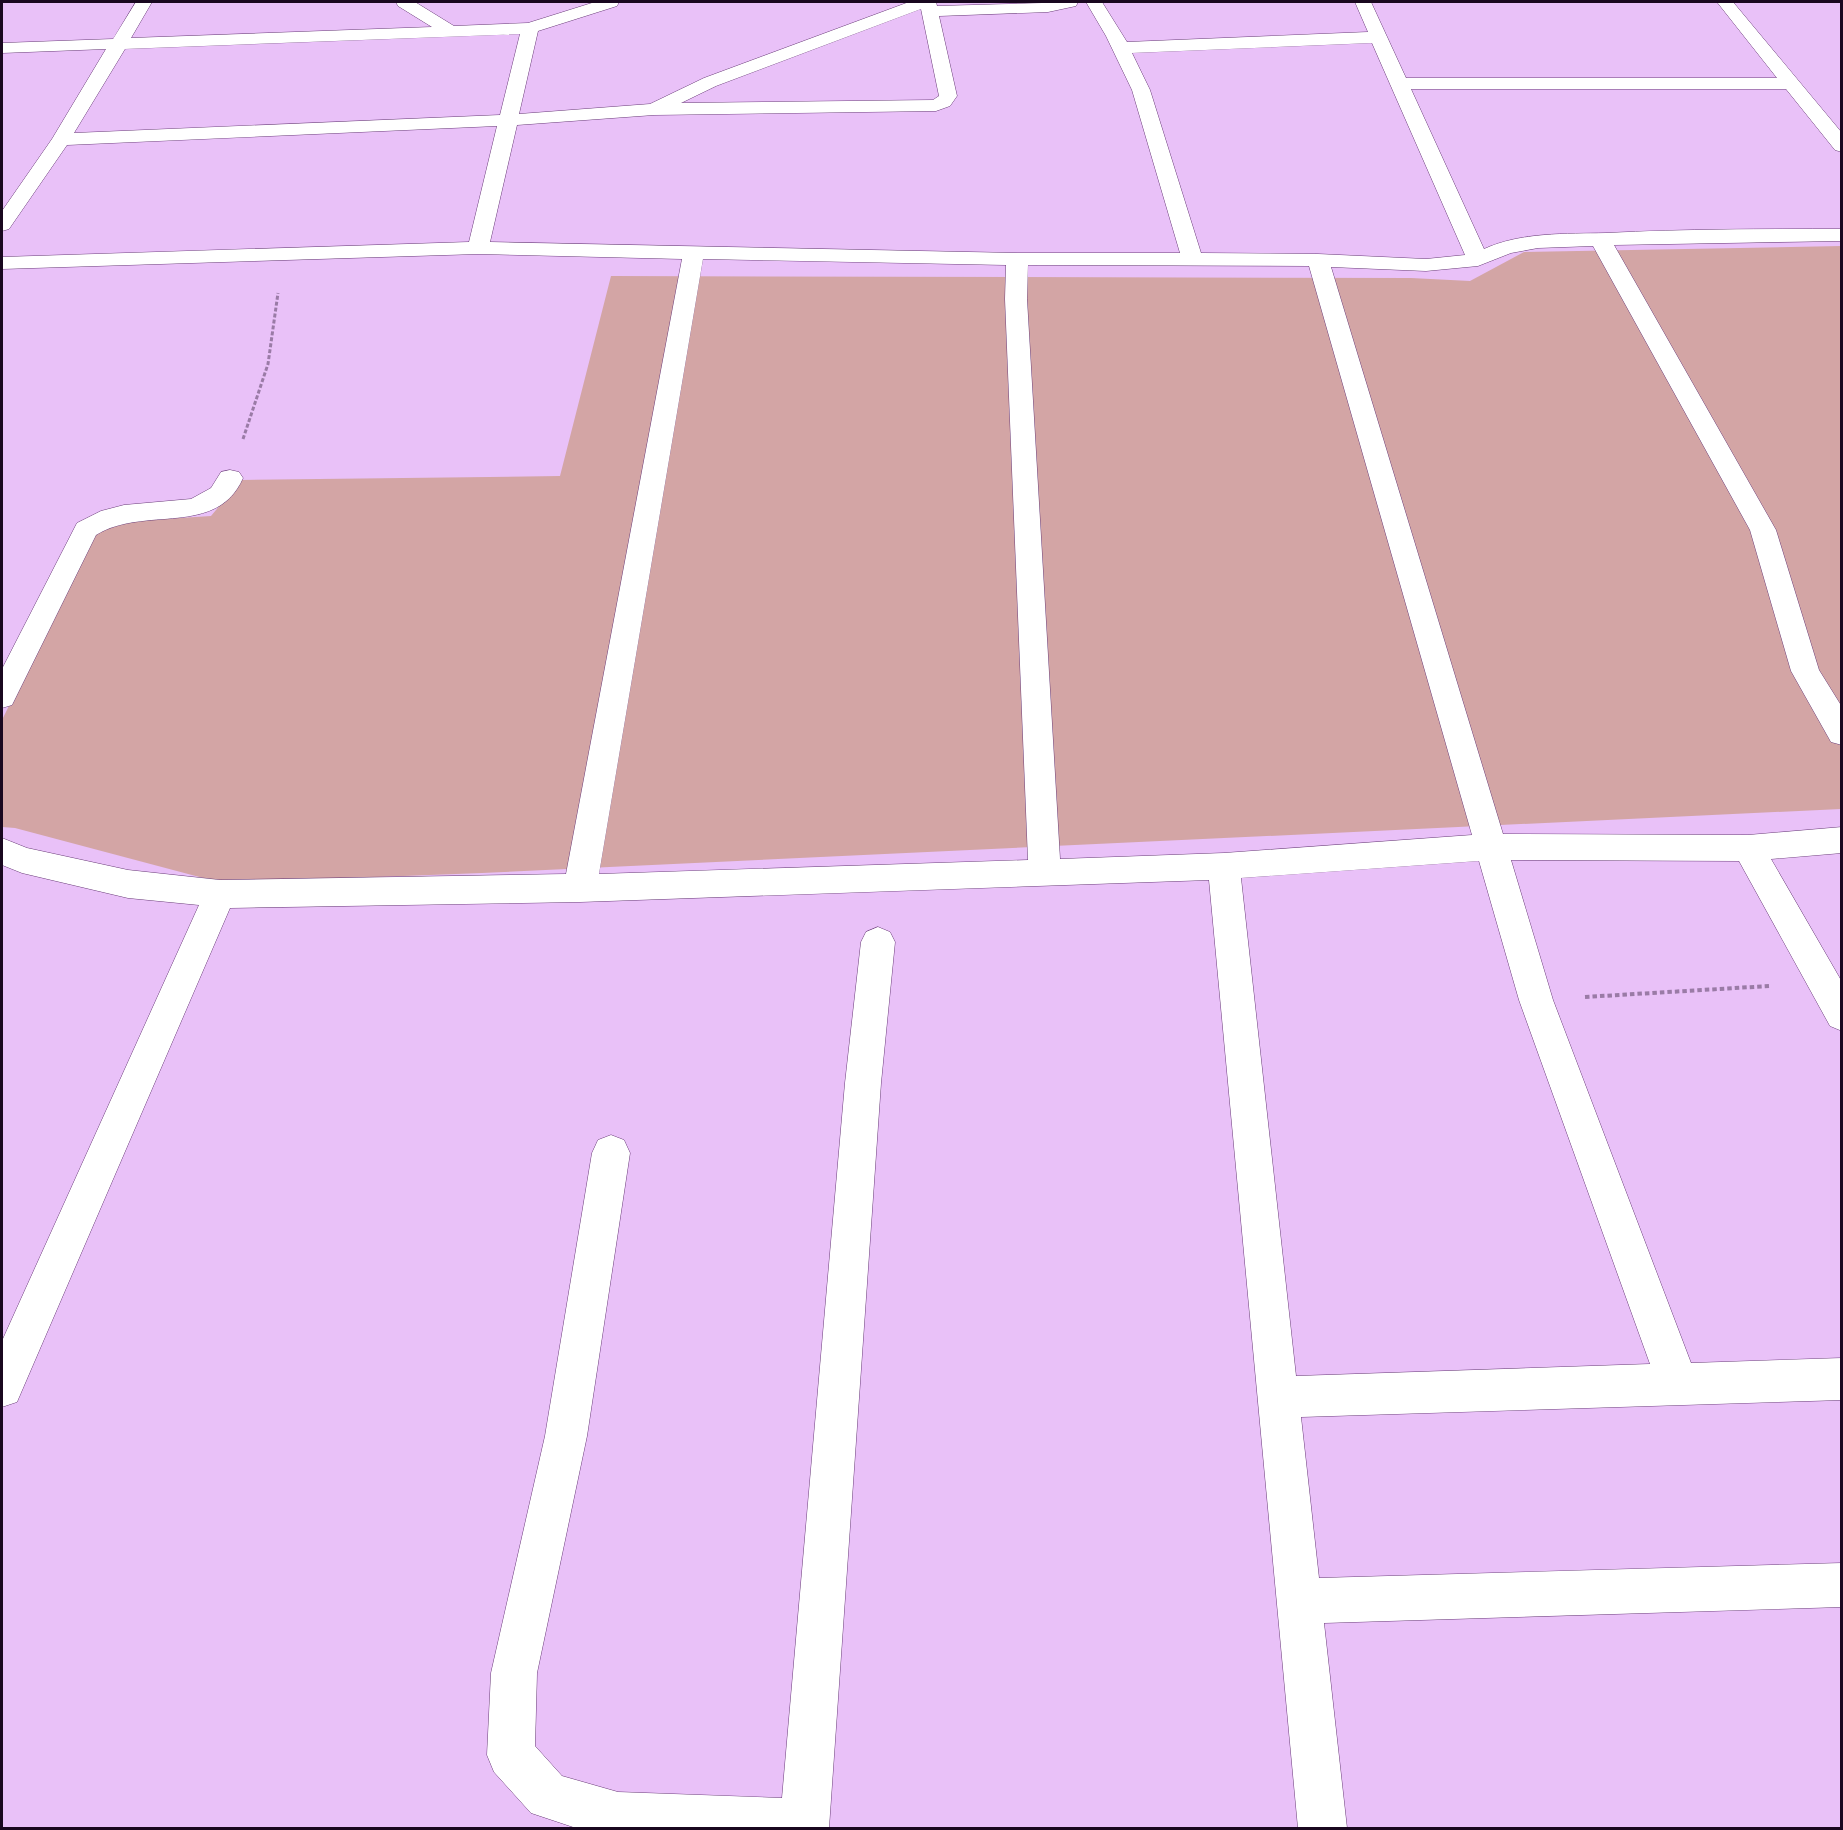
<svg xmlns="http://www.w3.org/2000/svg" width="1843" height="1830" font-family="'PT Sans Narrow',sans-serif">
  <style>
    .green { fill: #d3a5a5 }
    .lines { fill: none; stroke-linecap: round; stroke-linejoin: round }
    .street-casing { stroke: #6a3d79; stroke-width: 1 }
    .path-far1 { stroke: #9a7ba6; stroke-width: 3; stroke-dasharray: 4 2; stroke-linecap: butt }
    .path { stroke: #9a7ba6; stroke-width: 4; stroke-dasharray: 4.5 3; stroke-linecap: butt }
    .street { fill: #fff; fill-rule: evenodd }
  </style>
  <rect width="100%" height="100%" fill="#e9c1f8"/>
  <polygon class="green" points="1841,246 1841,809 482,873 222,883 15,828 2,827 2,720 99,523 211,516 241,480 560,476 611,276 1411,278 1470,281 1524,252"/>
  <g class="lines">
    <g class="street-casing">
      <g id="street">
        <path d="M 136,2 L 152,2 L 131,38 L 432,27 L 398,6 L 396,2 L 415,2 L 454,26 L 528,23 L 595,2 L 619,2 L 617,6 L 538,31 L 519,114 L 650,104 L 704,78 L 909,2 L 936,2 L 937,6 L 1078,2 L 1076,6 L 1048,12 L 939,16 L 957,96 L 950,106 L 936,111 L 654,115 L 517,125 L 490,242 L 1017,253 L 1180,253 L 1132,90 L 1106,36 L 1086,2 L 1102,2 L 1127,42 L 1368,32 L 1355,2 L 1371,2 L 1406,78 L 1777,78 L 1717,2 L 1733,2 L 1842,133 L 1842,152 L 1835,150 L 1786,89 L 1411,89 L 1484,249 C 1521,232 1566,234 1606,233 C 1685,229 1763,229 1842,229 L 1842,241 L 1614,245 L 1776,530 L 1819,670 L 1842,707 L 1842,745 L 1831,742 L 1791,671 L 1750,530 L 1593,246 L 1538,248 L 1511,253 L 1478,266 L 1426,271 L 1331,267 L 1503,834 L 1748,835 L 1842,827 L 1842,853 L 1771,859 L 1842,982 L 1842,1031 L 1830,1026 L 1739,861 L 1511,860 L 1553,1000 L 1691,1363 L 1842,1358 L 1842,1400 L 1301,1417 L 1319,1578 L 1842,1563 L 1842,1607 L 1324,1623 L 1347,1828 L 1298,1828 L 1209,880 L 580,902 L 230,908 L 17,1402 L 2,1407 L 2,1341 L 199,905 L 128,898 L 22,873 L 2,865 L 2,838 L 27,848 L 128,870 L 220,880 L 566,874 L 682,259 L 478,254 L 2,269 L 2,257 L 469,242 L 497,126 L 67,145 L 9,229 L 2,231 L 2,211 L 52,139 L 106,49 L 2,53 L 2,43 L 113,39 ZM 921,9 L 939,96 L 933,100 L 681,103 L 716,86 ZM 520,34 L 500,115 L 74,133 L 125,49 ZM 1372,43 L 1465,255 L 1426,259 L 1318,254 L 1201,253 L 1150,90 L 1132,53 ZM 703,259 L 1006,265 L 1005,299 L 1028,860 L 599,874 ZM 1028,265 L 1309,266 L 1472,835 L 1224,853 L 1060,859 L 1027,299 ZM 1479,861 L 1519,1000 L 1650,1364 L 1296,1376 L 1241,878 Z"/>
        <path d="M 230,470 L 239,472 L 243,478 C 217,538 144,505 96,535 L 12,705 L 2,708 L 2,669 L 77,523 L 101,511 L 124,505 L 191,499 L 211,488 L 221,472 Z"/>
        <polygon points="878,927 890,932 895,942 881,1083 829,1828 576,1828 531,1813 494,1772 487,1755 491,1673 545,1436 592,1153 598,1140 611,1135 624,1140 630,1153 587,1436 537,1673 535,1746 562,1776 618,1792 782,1798 845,1083 861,942 866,932"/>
      </g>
    </g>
    <polyline class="path-far1" points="243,439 268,364 278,293"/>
    <polyline class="path" points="1585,997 1769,986"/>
    <use href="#street" class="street"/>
  </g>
  <rect width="1843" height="1830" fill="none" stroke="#19071f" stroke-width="6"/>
</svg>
